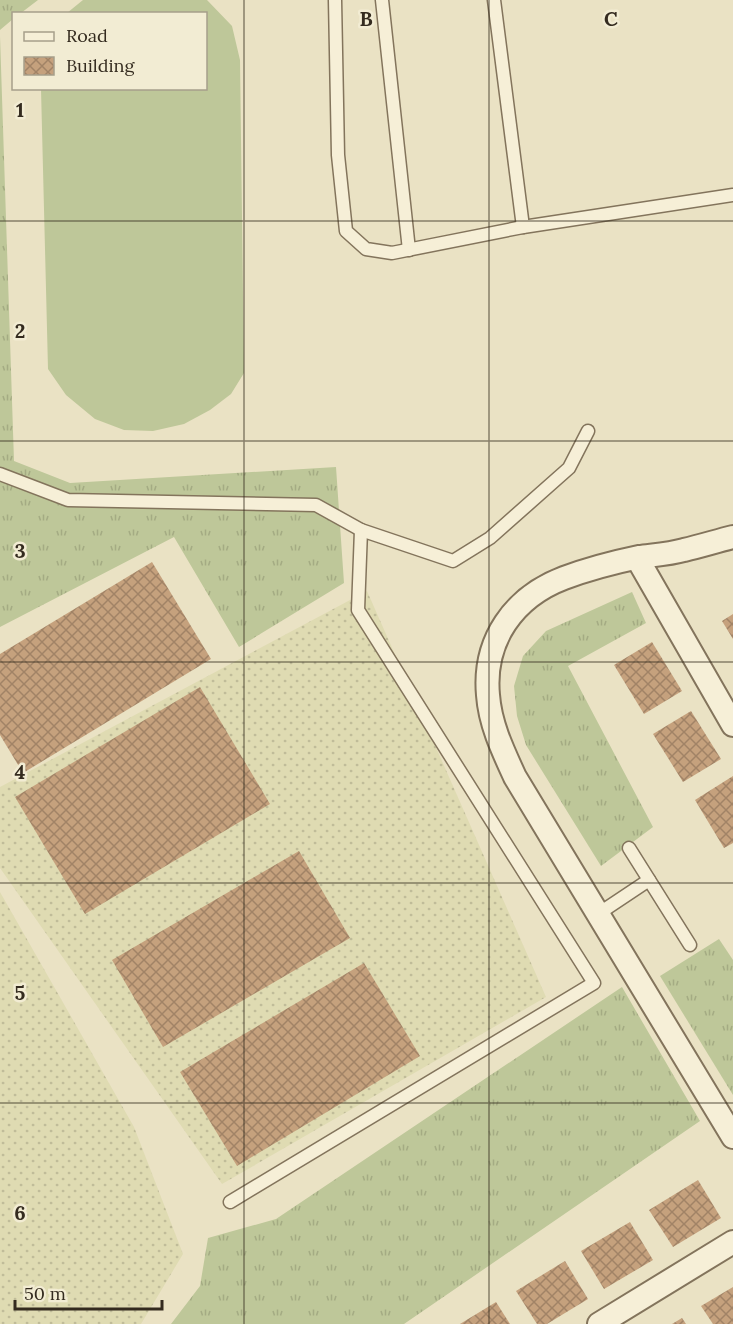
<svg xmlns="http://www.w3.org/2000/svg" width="733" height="1324" font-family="Lora,serif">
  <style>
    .farmland { fill: url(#farmland-dots) }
    .grass { fill: url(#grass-tufts) }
    .pitch { fill: #bec799 }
    .building { fill: url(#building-cross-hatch) }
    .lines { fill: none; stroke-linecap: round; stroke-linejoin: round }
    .lane-casing { stroke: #83745c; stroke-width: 15 }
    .street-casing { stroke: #83745c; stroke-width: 26 }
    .lane { stroke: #f6efd7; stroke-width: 12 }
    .street { stroke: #f6efd7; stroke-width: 22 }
    .grid { fill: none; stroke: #342b1f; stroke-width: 1.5; stroke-opacity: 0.55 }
    .grid-label { font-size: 20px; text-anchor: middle; font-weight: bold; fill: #342b1f; stroke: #f2ecd3; stroke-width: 5; stroke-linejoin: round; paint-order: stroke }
  </style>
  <defs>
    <pattern id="farmland-dots" width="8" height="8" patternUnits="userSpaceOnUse" patternTransform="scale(1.5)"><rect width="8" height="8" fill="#dfdbb2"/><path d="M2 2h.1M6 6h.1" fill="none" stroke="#c0bc99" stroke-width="1.8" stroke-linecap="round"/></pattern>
    <pattern id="grass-tufts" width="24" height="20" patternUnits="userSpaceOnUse" patternTransform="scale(1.5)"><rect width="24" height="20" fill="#bec799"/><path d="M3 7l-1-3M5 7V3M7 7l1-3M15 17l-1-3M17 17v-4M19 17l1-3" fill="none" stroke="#a4ab83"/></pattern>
    <pattern id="building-cross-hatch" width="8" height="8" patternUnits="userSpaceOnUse" patternTransform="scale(1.5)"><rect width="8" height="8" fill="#c5a17d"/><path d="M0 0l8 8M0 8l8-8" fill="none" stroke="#a18366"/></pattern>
  </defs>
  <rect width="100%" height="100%" fill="#eae2c4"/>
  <g class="farmland">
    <polygon points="367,591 546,997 222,1184 0,868 0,787"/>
    <polygon points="0,892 134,1127 183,1254 141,1324 0,1324"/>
  </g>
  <g class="grass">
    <polygon points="0,0 38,0 21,13 14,14 13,19 0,30"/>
    <polygon points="0,36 14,461 70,483 336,467 344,583 239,647 174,537 0,627"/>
    <polygon points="632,592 646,623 568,666 653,827 601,866 526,745 517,716 514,686 523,656 546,631"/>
    <polygon points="719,939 733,960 733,1095 660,976"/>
    <polygon points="622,987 700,1121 404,1324 171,1324 200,1286 208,1238 276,1219"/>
  </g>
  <polygon class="pitch" points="83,0 207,0 232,26 240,60 244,373 231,394 210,410 184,424 153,431 124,430 95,419 66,395 48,369 41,89 206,88 206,14 67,13"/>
  <g class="building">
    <polygon points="152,562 211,659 23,773 0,735 0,654"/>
    <polygon points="733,614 733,639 722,621"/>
    <polygon points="652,642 682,691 644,714 614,665"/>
    <polygon points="200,687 270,804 85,914 15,797"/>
    <polygon points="691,711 721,759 683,782 653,734"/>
    <polygon points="733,776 733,843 724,848 695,800"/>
    <polygon points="299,851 350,938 163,1047 112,960"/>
    <polygon points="364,963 420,1056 237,1166 180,1072"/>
    <polygon points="698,1180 721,1218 673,1247 649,1210"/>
    <polygon points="630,1222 653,1260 604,1289 581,1251"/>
    <polygon points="565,1261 588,1299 547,1324 537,1324 516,1291"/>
    <polygon points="733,1287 733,1324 713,1324 701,1306"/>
    <polygon points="496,1302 510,1324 460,1324"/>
    <polygon points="682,1318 686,1324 672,1324"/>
  </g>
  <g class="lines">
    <g class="lane-casing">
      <g id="lane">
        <polyline points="335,0 338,155 346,231 366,249 392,253 523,227 733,195"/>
        <polyline points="382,0 409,250"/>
        <polyline points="494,0 523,227"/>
        <polyline points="0,474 68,500 316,505 361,530 453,561 490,538 569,468 588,431"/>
        <polyline points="629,848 690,945"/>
        <polyline points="598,914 649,880"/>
        <polyline points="230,1202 594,983 358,610 361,530"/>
      </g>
    </g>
    <g class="street-casing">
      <g id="street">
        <path d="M 733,537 C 717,541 701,546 684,550 C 670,554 654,555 639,557 C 615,562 588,569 564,578 C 514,597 483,640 488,695 C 490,724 503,751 515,777 L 733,1137"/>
        <polyline points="637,558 733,725"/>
        <polyline points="599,1324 733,1242"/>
      </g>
    </g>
    <use href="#lane" class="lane"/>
    <use href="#street" class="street"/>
  </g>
  <path class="grid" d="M 244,0 L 244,1324M 489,0 L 489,1324M 0,221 L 733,221M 0,441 L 733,441M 0,662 L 733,662M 0,883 L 733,883M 0,1103 L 733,1103"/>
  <g class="grid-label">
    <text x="366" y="26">B</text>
    <text x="611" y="26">C</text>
    <text x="20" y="117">1</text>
    <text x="20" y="338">2</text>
    <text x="20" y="558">3</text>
    <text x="20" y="779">4</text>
    <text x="20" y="1000">5</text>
    <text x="20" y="1220">6</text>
  </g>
  <rect x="12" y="12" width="195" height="78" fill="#f2ecd3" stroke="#a69f8b" stroke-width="1.5"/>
  <rect x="24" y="32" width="30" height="9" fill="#f6efd7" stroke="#a69f8b" stroke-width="1.5"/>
  <text x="66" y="42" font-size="18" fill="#342b1f">Road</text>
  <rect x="24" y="57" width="30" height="18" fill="url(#building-cross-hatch)" stroke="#a69f8b" stroke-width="1.5"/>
  <text x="66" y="72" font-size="18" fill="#342b1f">Building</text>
  <path d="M15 1300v9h147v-9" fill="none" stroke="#342b1f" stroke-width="3"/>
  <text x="24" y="1300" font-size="18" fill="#342b1f" stroke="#f2ecd3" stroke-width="4.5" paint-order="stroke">50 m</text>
</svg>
